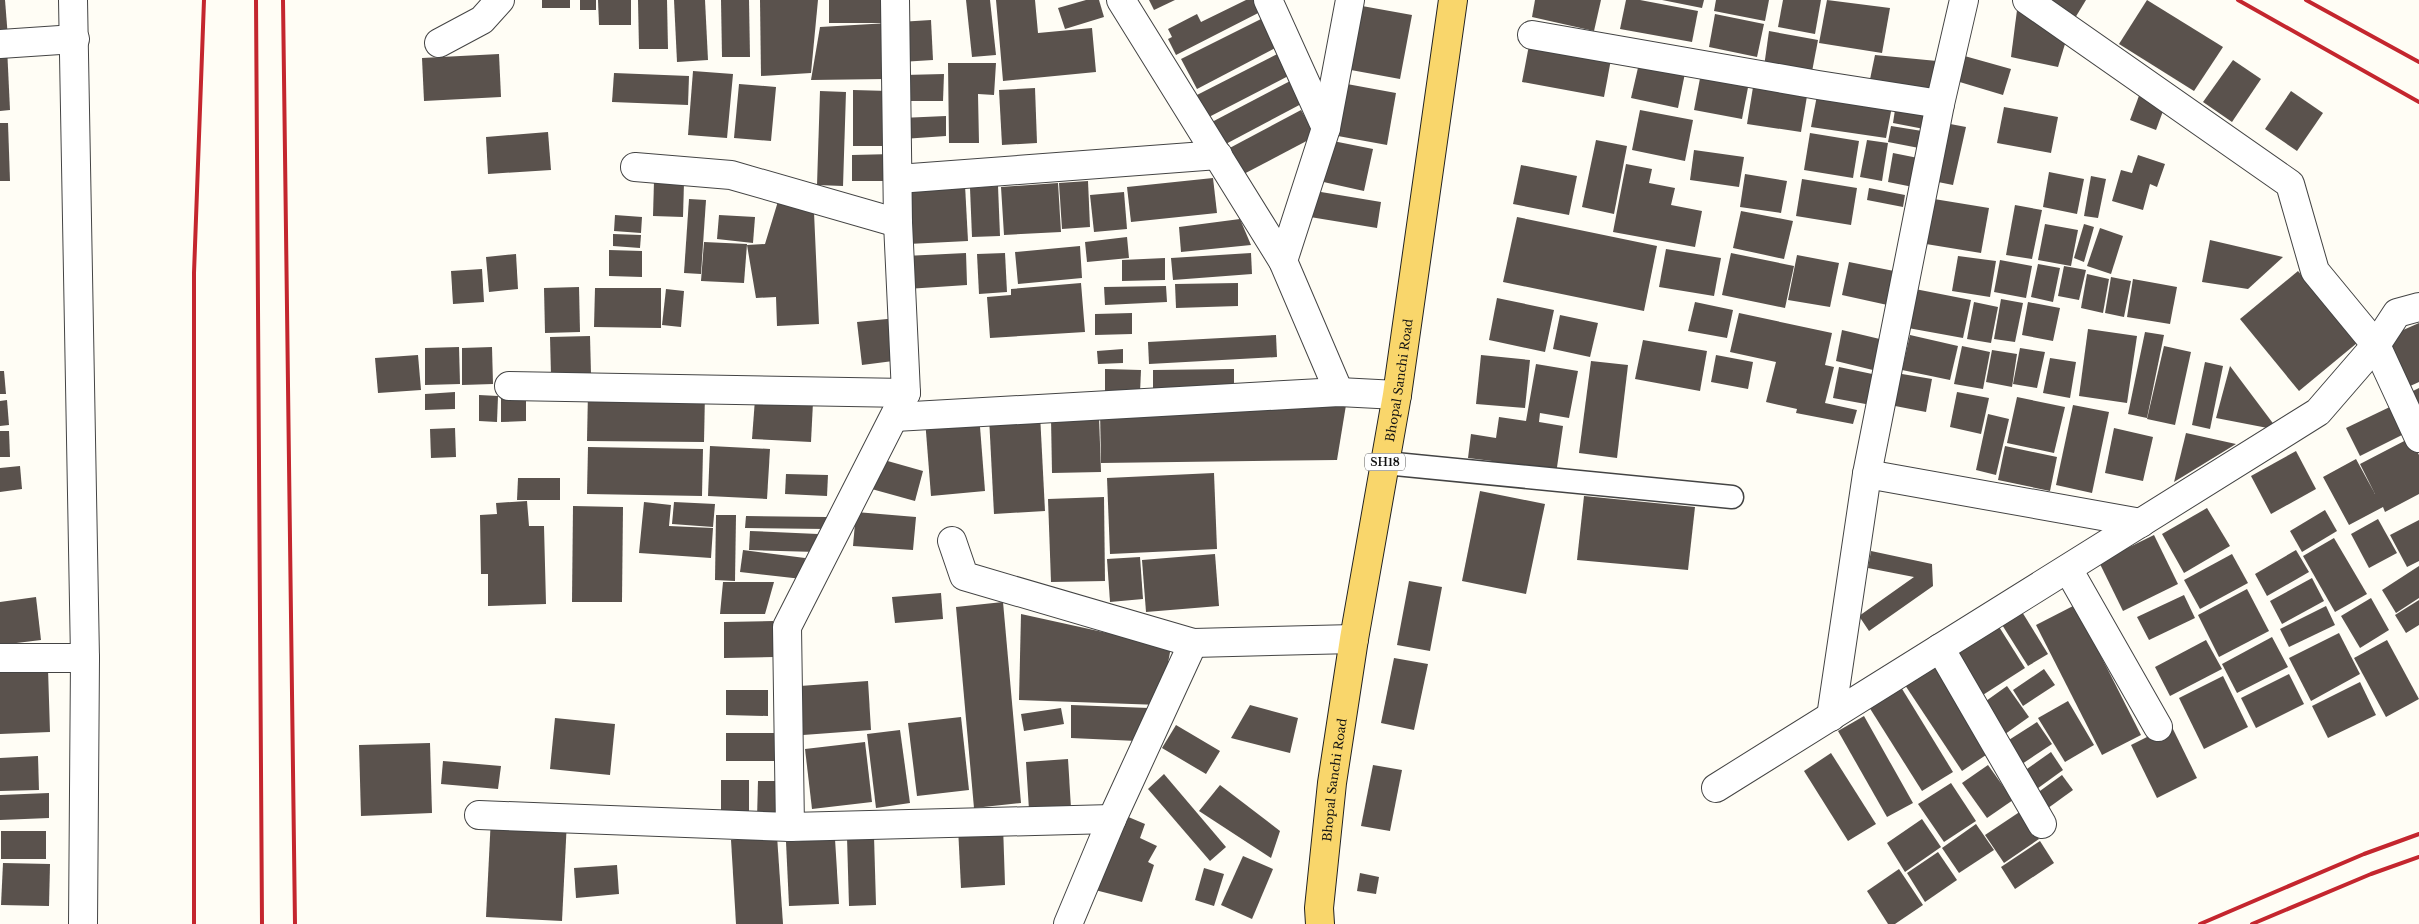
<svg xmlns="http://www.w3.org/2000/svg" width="2419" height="924" font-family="'Libre Baskerville',serif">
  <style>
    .building { fill: #5a524d }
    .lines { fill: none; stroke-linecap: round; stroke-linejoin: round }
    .service-casing { stroke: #444; stroke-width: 25 }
    .minor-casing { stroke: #444; stroke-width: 30 }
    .tertiary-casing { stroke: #444; stroke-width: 30 }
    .primary-casing { stroke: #222; stroke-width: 30 }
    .service { stroke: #fff; stroke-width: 22 }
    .minor { stroke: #fff; stroke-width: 28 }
    .tertiary { stroke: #fff; stroke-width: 28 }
    .primary { stroke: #f9d66b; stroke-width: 28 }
    .rail { stroke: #c4262e; stroke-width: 4 }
    .labels { text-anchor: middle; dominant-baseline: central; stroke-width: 5; stroke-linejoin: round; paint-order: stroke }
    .shield { fill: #fff; stroke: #585858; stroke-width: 1 }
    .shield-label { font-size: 11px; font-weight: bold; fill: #111 }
    .street-label { font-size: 12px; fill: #111; stroke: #fff }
  </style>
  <rect width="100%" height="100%" fill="#fffdf5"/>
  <g class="building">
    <polygon points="0,0 5,0 8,38 0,39"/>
    <rect x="542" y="0" width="28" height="8"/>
    <rect x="580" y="0" width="16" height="10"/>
    <polygon points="598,0 631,0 631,25 599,25"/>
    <polygon points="638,0 667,0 668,49 639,49"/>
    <polygon points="674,0 705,0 708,60 677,62"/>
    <polygon points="721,0 749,0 750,57 722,57"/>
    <polygon points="760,0 818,0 811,73 761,76"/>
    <polygon points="829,0 885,0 886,23 829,23"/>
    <polygon points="966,0 990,0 996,55 972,57"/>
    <polygon points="996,0 1035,0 1038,33 1092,28 1096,72 1003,81"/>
    <polygon points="1086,0 1099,0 1104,17 1065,29 1058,8"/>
    <polygon points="1149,0 1175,0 1154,10"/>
    <polygon points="1246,0 1264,0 1268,8 1176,55 1168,39 1172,37 1168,29 1197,14 1201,22"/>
    <polygon points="1535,0 1601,0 1594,31 1532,17"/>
    <polygon points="1626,0 1640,0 1698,11 1692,42 1620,29"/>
    <polygon points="1662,0 1704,0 1702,8"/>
    <polygon points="1716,0 1769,0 1765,21 1714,11"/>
    <polygon points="1783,0 1821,0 1815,34 1778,27"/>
    <polygon points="1827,0 1890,8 1882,53 1819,43"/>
    <polygon points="2046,0 2086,0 2075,18"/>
    <polygon points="2147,0 2223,47 2194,91 2119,44"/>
    <polygon points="1351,4 1412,15 1400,79 1340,68"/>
    <polygon points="2017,10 2068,34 2058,67 2011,57"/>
    <polygon points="1271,14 1285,43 1197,89 1181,59"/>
    <polygon points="1715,14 1764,24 1757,57 1709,47"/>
    <polygon points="931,20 933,60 901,62 899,22"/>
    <polygon points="889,23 886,79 811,80 820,27"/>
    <polygon points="1769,31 1818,40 1810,82 1763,74"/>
    <polygon points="1530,40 1612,54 1604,97 1522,82"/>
    <polygon points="0,47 7,47 10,110 0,111"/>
    <polygon points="1285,50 1296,72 1207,118 1195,96"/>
    <polygon points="499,54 501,97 424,101 422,58"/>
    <polygon points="1875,55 1937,61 1932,99 1868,89"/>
    <polygon points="1961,55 2011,69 2003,95 1953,80"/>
    <polygon points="1640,59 1686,68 1678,108 1631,98"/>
    <polygon points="2233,60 2261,79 2232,122 2203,102"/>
    <polygon points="948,63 996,63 994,95 978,94 979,143 949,143"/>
    <polygon points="693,71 733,74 727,138 688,135"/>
    <polygon points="614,73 689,76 688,105 612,102"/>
    <polygon points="1701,73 1749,82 1742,119 1694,110"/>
    <polygon points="944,74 943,101 904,101 904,75"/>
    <polygon points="1294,79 1305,102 1222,146 1210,123"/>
    <polygon points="1754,81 1808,90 1801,132 1747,124"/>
    <polygon points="1336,82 1396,93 1387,145 1327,134"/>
    <polygon points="739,84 776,87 771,141 734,138"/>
    <polygon points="1035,88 1037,143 1002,145 999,90"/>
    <polygon points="853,90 889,91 888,146 853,146"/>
    <polygon points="1818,90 1893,101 1886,138 1811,127"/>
    <polygon points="820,91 846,92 843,186 817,185"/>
    <polygon points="2291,91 2323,113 2297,151 2265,129"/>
    <polygon points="2140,93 2166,103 2156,130 2130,120"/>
    <polygon points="1896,103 1928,109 1924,129 1893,123"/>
    <polygon points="2004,107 2058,117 2051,153 1997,143"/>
    <polygon points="1301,110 1316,136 1238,177 1224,151"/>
    <polygon points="1640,110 1693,120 1685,161 1632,150"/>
    <polygon points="946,116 946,136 903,139 901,118"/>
    <polygon points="0,123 8,123 10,181 0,181"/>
    <polygon points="1945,123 1966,127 1953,185 1933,181"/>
    <polygon points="1891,126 1922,131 1919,148 1888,142"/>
    <polygon points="548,132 551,170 488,174 486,137"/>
    <polygon points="1810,133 1859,141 1853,178 1804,170"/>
    <polygon points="1328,140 1373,149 1364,191 1319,181"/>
    <polygon points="1596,140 1627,146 1614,214 1582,207"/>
    <polygon points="1867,140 1888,143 1882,181 1860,177"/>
    <polygon points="1694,150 1744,157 1739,187 1690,180"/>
    <polygon points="1893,153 1918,158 1913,187 1888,182"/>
    <polygon points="893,154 893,181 852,181 852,155"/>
    <polygon points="2138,155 2165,164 2157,187 2150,184 2143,210 2112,201 2121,170 2132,173"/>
    <polygon points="1626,164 1652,169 1649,183 1675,188 1671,205 1702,211 1695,247 1613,232"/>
    <polygon points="1521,165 1577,176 1569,215 1513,204"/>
    <polygon points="2049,172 2084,179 2077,214 2043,207"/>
    <polygon points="1745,174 1787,181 1781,213 1740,207"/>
    <polygon points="2091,176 2106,179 2098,218 2084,216"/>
    <polygon points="1213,178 1217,213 1131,222 1127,187"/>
    <polygon points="1802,179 1857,188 1851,225 1796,216"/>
    <polygon points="654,181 684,182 683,217 653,216"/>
    <polygon points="1088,181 1090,227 1062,229 1059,183"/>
    <polygon points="1058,183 1061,232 1004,235 1001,187"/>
    <polygon points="965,185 968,241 908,244 906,189"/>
    <polygon points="998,186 1000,236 972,237 970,188"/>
    <polygon points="1869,188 1905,195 1903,207 1867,200"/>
    <polygon points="1309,190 1381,202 1377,228 1304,216"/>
    <polygon points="1124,192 1127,229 1094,232 1090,195"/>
    <polygon points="779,198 814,212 819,324 777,326 776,297 756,298 747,245 765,244"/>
    <polygon points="689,199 706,200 701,274 684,273"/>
    <polygon points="1934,199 1989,208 1981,253 1926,244"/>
    <polygon points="2015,205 2042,210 2032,259 2006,255"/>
    <polygon points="1741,211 1793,221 1784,259 1733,248"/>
    <polygon points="615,215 642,217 641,233 614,231"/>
    <polygon points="719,215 755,217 753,243 717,239"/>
    <polygon points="1517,217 1657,246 1644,311 1503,282"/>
    <polygon points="1240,219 1251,245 1181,252 1179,227"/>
    <polygon points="2045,224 2078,230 2071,266 2038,260"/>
    <polygon points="2084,224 2094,227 2084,262 2074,258"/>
    <polygon points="2100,228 2123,236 2111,274 2087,266"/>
    <polygon points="613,234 641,235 640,248 613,246"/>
    <polygon points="1127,237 1129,258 1087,262 1085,242"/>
    <polygon points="2210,240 2283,257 2248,289 2202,282"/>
    <polygon points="704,242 747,244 744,283 701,281"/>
    <polygon points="1080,246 1082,278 1018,284 1015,252"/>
    <polygon points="1666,249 1721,258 1714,296 1659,287"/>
    <polygon points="609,250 642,251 642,277 609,276"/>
    <polygon points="966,253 967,285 907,289 905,256"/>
    <polygon points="1005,253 1007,292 979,294 977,254"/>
    <polygon points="1251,253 1252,274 1173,280 1171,258"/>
    <polygon points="1731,253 1794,266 1785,308 1722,295"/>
    <polygon points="516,254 518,289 489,292 486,257"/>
    <polygon points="1797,255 1839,263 1830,307 1788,300"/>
    <polygon points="1958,256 1996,261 1990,297 1952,291"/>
    <polygon points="1165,258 1165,280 1122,281 1122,260"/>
    <polygon points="2000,260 2032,266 2026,298 1994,292"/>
    <polygon points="1849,262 1899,272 1892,306 1842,295"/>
    <polygon points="2038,264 2060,268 2053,302 2031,297"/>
    <polygon points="2064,266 2086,270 2079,300 2058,296"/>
    <polygon points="482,269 484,302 453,304 451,271"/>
    <polygon points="2298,271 2357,343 2299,391 2240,319"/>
    <polygon points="2087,274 2109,279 2103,313 2081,308"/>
    <polygon points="2111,277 2131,281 2124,317 2105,313"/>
    <polygon points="2133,279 2177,287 2170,324 2127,317"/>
    <polygon points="1081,283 1085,332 990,338 987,297 1011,295 1011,289"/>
    <polygon points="1238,283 1238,306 1176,308 1175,284"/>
    <polygon points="1166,286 1167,302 1105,305 1104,287"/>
    <polygon points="579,287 580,332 545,333 544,288"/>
    <polygon points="595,288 661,288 661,328 594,327"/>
    <polygon points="666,289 684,291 681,327 662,325"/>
    <polygon points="1915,289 1971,300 1963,338 1908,328"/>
    <polygon points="1497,298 1554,310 1545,352 1489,340"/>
    <polygon points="2001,299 2023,303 2015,342 1994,339"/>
    <polygon points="1695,302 1733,310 1727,338 1688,331"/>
    <polygon points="1974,302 1998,307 1991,343 1967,339"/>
    <polygon points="2028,302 2060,308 2053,341 2022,335"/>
    <polygon points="1132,313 1132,334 1095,335 1095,314"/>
    <polygon points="1739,313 1832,333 1825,365 1834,367 1825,403 1857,410 1853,424 1796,413 1797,409 1766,402 1776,362 1730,352"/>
    <polygon points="1560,315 1598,323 1590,357 1553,349"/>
    <polygon points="897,318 901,360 862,365 857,322"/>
    <polygon points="2419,323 2419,382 2408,387 2385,338"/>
    <polygon points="2088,329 2137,336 2127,403 2079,396"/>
    <polygon points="1842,330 1884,340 1877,371 1836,361"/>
    <polygon points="2145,332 2164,335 2147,418 2128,414"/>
    <polygon points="1276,335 1277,357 1149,364 1148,342"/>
    <polygon points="1910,335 1958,346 1950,380 1902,370"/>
    <polygon points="590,336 591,374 551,375 550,337"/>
    <polygon points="1643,340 1707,351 1700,391 1635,379"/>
    <polygon points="1962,346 1990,352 1983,389 1954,384"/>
    <polygon points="2164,346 2191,352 2175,425 2147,419"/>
    <polygon points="459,347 460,384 425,385 425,348"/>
    <polygon points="492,347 493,384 462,385 462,348"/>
    <polygon points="2020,348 2045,352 2037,388 2013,384"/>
    <polygon points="1123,349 1123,363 1098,364 1097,351"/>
    <polygon points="1992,350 2017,354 2012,387 1986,382"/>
    <polygon points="418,355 421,390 378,393 375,358"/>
    <polygon points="1481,355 1530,360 1525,408 1476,404"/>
    <polygon points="1716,355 1753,362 1748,389 1711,382"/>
    <polygon points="2050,358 2076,362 2070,398 2043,393"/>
    <polygon points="1591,361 1628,365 1617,458 1579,453"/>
    <polygon points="2205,362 2223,366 2210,429 2192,425"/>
    <polygon points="1536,364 1578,371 1569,418 1540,413 1539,422 1563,426 1556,474 1492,466 1492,461 1468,458 1471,434 1496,438 1499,417 1526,421"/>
    <polygon points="2230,366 2278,430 2216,418"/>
    <polygon points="1839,367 1877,375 1871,405 1833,398"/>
    <polygon points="1105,369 1141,370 1140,393 1105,392"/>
    <polygon points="1234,369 1234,394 1153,394 1153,370"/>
    <polygon points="0,371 4,371 6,394 0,394"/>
    <polygon points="1896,373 1932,379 1926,412 1890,405"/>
    <polygon points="501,388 526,388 526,421 501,422"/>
    <polygon points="2419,388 2419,409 2411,392"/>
    <polygon points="455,392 455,409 425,410 425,394"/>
    <polygon points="588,392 705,393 704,442 587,441"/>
    <polygon points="1957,392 1989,398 1981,434 1950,427"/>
    <polygon points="479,395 498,396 497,422 479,421"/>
    <polygon points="2017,397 2065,407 2054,453 2007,443"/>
    <polygon points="755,399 813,402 811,442 752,439"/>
    <polygon points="7,400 9,425 0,426 0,401"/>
    <polygon points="2396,404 2410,431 2360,456 2346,428"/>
    <polygon points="1346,405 1337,460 1101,463 1100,410"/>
    <polygon points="2073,405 2109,412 2092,493 2056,485"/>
    <polygon points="979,414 985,491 931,496 925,419"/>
    <polygon points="1040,414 1045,511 994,514 989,417"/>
    <polygon points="1988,414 2009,419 1996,475 1976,470"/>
    <polygon points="1099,417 1101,472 1052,473 1051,418"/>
    <polygon points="455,428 456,457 431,458 430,429"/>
    <polygon points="2114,428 2153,437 2143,481 2105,473"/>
    <polygon points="0,431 9,431 10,457 0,457"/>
    <polygon points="2186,433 2236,444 2174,482"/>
    <polygon points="2410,438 2419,455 2419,494 2385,512 2383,507 2349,525 2323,477 2356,459 2375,494 2360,464"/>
    <polygon points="710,446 770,449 767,499 708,496"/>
    <polygon points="2005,446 2057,457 2050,491 1998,480"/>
    <polygon points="588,447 703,449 702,496 587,494"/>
    <polygon points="2296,451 2316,489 2271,514 2251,476"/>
    <polygon points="877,458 923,471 915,501 868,488"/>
    <polygon points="20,466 22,489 0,492 0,468"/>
    <polygon points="1214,473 1217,549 1110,554 1107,478"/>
    <polygon points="786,474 828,475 827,496 785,494"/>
    <polygon points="518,478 560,478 560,500 517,500"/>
    <polygon points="1480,491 1545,504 1526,594 1462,581"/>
    <polygon points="1584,496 1695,507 1688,570 1577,560"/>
    <polygon points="1104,497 1105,581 1051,582 1048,499"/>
    <polygon points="527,501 529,526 544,526 546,604 488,606 488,574 481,574 480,515 497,514 496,503"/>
    <polygon points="644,502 671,505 669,526 713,528 711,558 639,553"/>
    <polygon points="674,502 715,504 713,527 672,524"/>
    <polygon points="573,506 623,507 622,602 572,602"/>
    <polygon points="2207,508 2230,546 2184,573 2162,534"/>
    <polygon points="2325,510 2337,531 2302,552 2290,531"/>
    <polygon points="856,512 916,517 913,550 853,546"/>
    <polygon points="716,515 736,515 735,581 715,580"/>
    <polygon points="746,516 827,517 827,529 745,528"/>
    <polygon points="2378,519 2397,553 2369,568 2351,534"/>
    <polygon points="2419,520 2419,561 2407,567 2390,535"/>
    <polygon points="750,531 818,534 817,552 749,550"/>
    <polygon points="2154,535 2178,584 2123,611 2099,562"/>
    <polygon points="2334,538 2367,594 2335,612 2303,556"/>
    <polygon points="743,550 805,558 802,579 740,572"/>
    <polygon points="2296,550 2309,572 2267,596 2255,574"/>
    <polygon points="1871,551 1932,564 1933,586 1869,631 1859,616 1914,577 1868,568"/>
    <polygon points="1215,554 1219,606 1146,612 1142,560"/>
    <polygon points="2232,554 2248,583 2200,609 2184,580"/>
    <polygon points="1140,557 1143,599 1110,602 1107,559"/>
    <polygon points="2419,566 2419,598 2396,613 2382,590"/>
    <polygon points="2312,578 2324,601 2282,624 2270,601"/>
    <polygon points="1409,581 1442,587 1430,651 1397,645"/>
    <polygon points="723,582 774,582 765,614 720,614"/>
    <polygon points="2247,589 2269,631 2219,657 2198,615"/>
    <polygon points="941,593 943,619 895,623 892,597"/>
    <polygon points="2184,595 2195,618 2149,640 2137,617"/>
    <polygon points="36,597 41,640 0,645 0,602"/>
    <polygon points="2371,598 2389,630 2360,648 2341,616"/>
    <polygon points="2419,600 2419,625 2406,633 2395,615"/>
    <polygon points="1003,602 1021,803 974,808 956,607"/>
    <polygon points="2075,605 2141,735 2102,755 2036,625"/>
    <polygon points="2326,606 2335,625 2289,647 2280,629"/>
    <polygon points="2019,607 2048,654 2028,666 1999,620"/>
    <polygon points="1021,614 1171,647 1160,705 1019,700"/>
    <polygon points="773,621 774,657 724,658 724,622"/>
    <polygon points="1996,622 2025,668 1975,700 1946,654"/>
    <polygon points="2339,633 2360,674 2311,701 2289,658"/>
    <polygon points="2272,637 2288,667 2237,693 2222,664"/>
    <polygon points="2206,640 2222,669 2170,696 2155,667"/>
    <polygon points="2387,640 2419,699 2386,717 2354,658"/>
    <polygon points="1929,656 1992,751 1962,771 1899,676"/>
    <polygon points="1394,658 1428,664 1414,730 1381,723"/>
    <polygon points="48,669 50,732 0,734 0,670"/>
    <polygon points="2044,669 2055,685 2023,706 2013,690"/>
    <polygon points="2289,674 2304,704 2256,728 2241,698"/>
    <polygon points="2223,676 2248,727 2204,749 2179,698"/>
    <polygon points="1896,679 1953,772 1922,791 1864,699"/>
    <polygon points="868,681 871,730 803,735 800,686"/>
    <polygon points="2360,682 2376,715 2328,738 2312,706"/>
    <polygon points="2007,686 2029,717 2001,737 1979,706"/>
    <polygon points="726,690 768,690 768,716 726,715"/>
    <polygon points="2068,701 2094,745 2065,762 2038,718"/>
    <polygon points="1071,705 1149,708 1137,741 1071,738"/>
    <polygon points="1250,705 1298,718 1290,753 1231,738"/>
    <polygon points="1061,708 1064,724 1024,731 1021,714"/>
    <polygon points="1864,716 1913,803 1887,817 1838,731"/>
    <polygon points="961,717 969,790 917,796 908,723"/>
    <polygon points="555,718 615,724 610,775 550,769"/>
    <polygon points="2037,722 2052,744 2016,768 2001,745"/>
    <polygon points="1176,725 1220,751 1206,774 1162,748"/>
    <polygon points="2171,725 2197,778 2157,798 2131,745"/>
    <polygon points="900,730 910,803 876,808 867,734"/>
    <rect x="726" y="733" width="58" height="28"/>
    <polygon points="865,742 872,802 812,809 805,749"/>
    <polygon points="430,743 432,813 361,816 359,745"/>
    <polygon points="2051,752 2063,770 2030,794 2017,776"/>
    <polygon points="1831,753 1876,824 1848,841 1804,771"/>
    <polygon points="38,756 39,790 0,791 0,758"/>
    <polygon points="1068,759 1071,808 1029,810 1026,762"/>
    <polygon points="443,761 501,766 498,789 441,784"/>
    <polygon points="1373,765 1402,770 1390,831 1361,826"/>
    <polygon points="1988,765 2013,800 1987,818 1962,783"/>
    <polygon points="1164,774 1226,847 1210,861 1148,789"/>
    <polygon points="2062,775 2073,790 2044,811 2033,796"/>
    <rect x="721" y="780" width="28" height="40"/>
    <polygon points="758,781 783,781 782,820 757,819"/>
    <polygon points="1951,783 1976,821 1944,842 1918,804"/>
    <polygon points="1220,785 1280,831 1271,858 1199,811"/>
    <polygon points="49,793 49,818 0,820 0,795"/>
    <polygon points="2021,811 2039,839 2004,863 1985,835"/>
    <polygon points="1126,816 1145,824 1140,838 1157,846 1148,862 1154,865 1142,902 1095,890"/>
    <polygon points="491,817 567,820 562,921 486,917"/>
    <polygon points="1922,819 1941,847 1905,872 1887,843"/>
    <polygon points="1976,824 1994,850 1959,873 1942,848"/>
    <polygon points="1003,825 1005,885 961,888 958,827"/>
    <rect x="1" y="831" width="45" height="28"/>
    <polygon points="777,836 783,924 736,924 731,840"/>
    <polygon points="874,836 876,905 849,906 847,837"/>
    <polygon points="835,839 839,904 789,906 786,842"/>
    <polygon points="2040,841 2054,863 2015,889 2001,867"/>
    <polygon points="1938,852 1957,880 1925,902 1907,873"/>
    <polygon points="1243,856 1273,869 1252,919 1221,905"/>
    <polygon points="3,863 50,864 49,906 1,905"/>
    <polygon points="617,865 619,894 576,898 574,868"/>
    <polygon points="1204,868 1224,874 1214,906 1195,900"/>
    <polygon points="1899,869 1923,905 1895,924 1888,924 1867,891"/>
    <polygon points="1360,873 1379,877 1376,894 1357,891"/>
  </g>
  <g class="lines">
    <g class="service-casing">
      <polyline id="service" points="1385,463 1732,497"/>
    </g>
    <g class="minor-casing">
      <g id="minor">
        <polyline points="1121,0 1283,261 1339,392"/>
        <polyline points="1268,0 1326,128"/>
        <polyline points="2027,0 2290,184 2315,271 2376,345 2419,438"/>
        <polyline points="1532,35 1818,85 1940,104"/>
        <polyline points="439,43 482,20 500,0"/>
        <polyline points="0,44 75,39"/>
        <polyline points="635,167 731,175 898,223"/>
        <polyline points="898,179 1218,155"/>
        <polyline points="1283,261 1326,128 1350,0"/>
        <polyline points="509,386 906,393"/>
        <polyline points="895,417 1339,392 1397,395"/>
        <polyline points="1867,474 2141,523"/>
        <polyline points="952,541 964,576 1193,643 1354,639"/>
        <polyline points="2068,569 2158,727"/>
        <polyline points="1940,648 2042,824"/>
        <polyline points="0,658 85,658"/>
        <polyline points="1831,717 1867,474 1940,104 1964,0"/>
        <polyline points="1716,788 2318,412 2376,345 2397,313 2419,307"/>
        <polyline points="479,815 790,827 1112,819"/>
        <polyline points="790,827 787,627 906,393 898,223 895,0"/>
        <polyline points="1068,924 1112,819 1193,643"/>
      </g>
    </g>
    <g class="tertiary-casing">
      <polyline id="tertiary" points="73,0 85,658 83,924"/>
    </g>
    <g class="primary-casing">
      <g id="primary">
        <path id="s1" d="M 1320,924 L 1319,908 L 1332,783 L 1354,639 L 1397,395 L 1453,0"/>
      </g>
    </g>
    <use href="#service" class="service"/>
    <use href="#minor" class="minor"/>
    <use href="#tertiary" class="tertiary"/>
    <use href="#primary" class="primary"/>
    <g class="rail">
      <polyline points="256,0 262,924"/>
      <polyline points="283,0 295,924"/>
      <polyline points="2238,0 2419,102"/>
      <polyline points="2306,0 2419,62"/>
      <polyline points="194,924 194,273 204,0"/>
      <polyline points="2200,924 2364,854 2419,834"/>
      <polyline points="2252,924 2371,874 2419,857"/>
    </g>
  </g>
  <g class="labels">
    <rect class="shield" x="1365" y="453.5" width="40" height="17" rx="4"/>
    <g class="shield-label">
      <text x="1385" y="462">SH18</text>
    </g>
    <g class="street-label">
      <text stroke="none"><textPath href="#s1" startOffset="550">Bhopal Sanchi Road</textPath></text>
      <text stroke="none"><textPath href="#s1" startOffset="145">Bhopal Sanchi Road</textPath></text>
    </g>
  </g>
</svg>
